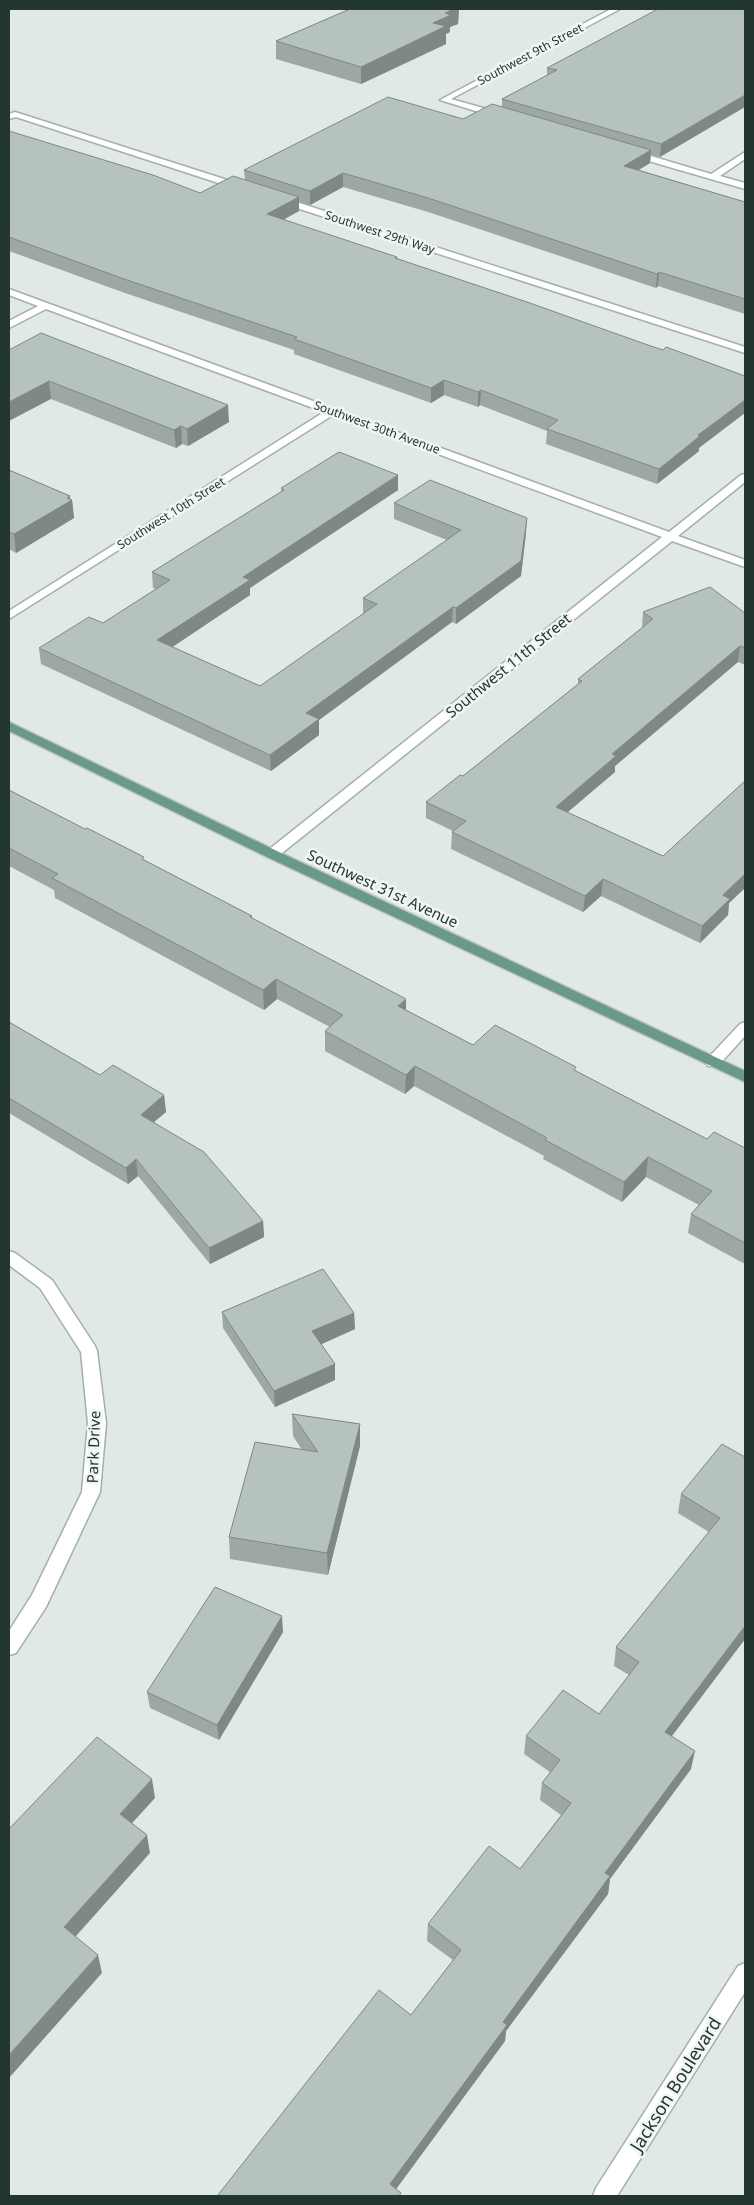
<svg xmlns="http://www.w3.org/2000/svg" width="754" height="2205" font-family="'Noto Sans',sans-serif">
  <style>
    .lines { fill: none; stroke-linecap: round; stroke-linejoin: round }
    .minor-casing { stroke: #a4b0aa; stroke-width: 3 }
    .major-casing { stroke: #bdc3c1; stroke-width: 3 }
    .minor { fill: #fff; fill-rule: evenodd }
    .major { fill: #6a998a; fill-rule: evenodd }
    .wall { fill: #9da8a3 }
    .shaded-wall { fill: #7f8884 }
    .building { fill: #b6c3bd; stroke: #7f8884 }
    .labels { text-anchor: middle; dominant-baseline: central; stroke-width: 5; stroke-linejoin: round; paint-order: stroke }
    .far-street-label { font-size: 12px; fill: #233730; stroke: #f0f6f3 }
    .street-label { font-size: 15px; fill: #233730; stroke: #f0f6f3 }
    .near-street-label { font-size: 18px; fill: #233730; stroke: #f0f6f3 }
  </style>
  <rect width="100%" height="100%" fill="#e0e9e4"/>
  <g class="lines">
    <g class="minor-casing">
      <g id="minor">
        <polygon points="611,9 620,9 451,99 501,113 501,117 495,117 440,100"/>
        <polygon points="15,112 246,186 247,188 240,190 16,117 9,119 9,114"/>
        <polygon points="631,150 711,174 745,152 745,159 720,176 745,183 745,189 628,155 627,153"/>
        <polygon points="281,197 745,347 745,353 278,202 277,200"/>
        <polygon points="9,289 669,532 741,475 745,474 745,482 678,536 745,560 745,567 672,541 277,857 267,857 265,854 267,851 662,537 333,415 9,619 9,611 324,412 46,309 9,328 9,321 38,306 9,295"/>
        <polygon points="745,1022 745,1036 718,1066 708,1066 706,1062 708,1058 740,1024"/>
        <polygon points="9,1251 15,1253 52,1280 95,1346 97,1351 106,1423 100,1492 46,1607 16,1653 9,1655 9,1631 32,1595 82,1492 88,1423 81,1352 40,1288 9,1265"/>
        <polygon points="745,1963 745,1992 617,2196 593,2196 596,2188 738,1966"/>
      </g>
    </g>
    <g class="major-casing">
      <polygon id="major" points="9,722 277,851 745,1071 745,1082 267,857 9,731"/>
    </g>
    <use href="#minor" class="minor"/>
    <use href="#major" class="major"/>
  </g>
  <g class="wall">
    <polygon points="350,9 459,9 458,24 450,27 450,32 446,34 446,44 361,84 276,59 276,41"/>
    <polygon points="745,9 660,157 651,155 650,163 639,170 745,202 745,314 658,286 656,288 428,212 343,187 310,205 299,202 299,211 283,220 397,258 699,448 699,451 657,484 546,444 547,431 480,405 478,407 444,395 431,403 294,354 294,350 125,293 9,251 9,131 200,193 245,180 244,170 463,119 502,107 502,99 547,76 547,68"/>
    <polygon points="9,350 229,422 188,446 182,444 176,448 51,399"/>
    <polygon points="9,470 70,496 70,499 72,500 74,518 16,553 9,549"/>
    <polygon points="281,488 398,490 250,588 250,595 172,647 260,686 363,614 363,598 447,540 394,519 394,503 526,533 521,576 456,624 452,622 319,720 319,735 271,771 41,664 39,648 103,623 156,589 153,588 152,572 281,492"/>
    <polygon points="643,612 745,613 745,665 738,662 615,766 615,772 567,812 663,856 745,781 745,888 729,903 728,915 700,943 601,896 583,912 451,849 452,832 453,831 426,818 426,802 463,776 578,684 578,679 642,628"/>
    <polygon points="9,790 252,916 252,918 406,1010 473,1045 576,1071 707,1139 745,1148 745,1264 688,1233 691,1214 699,1205 646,1177 622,1202 543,1159 544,1156 414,1086 405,1094 325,1051 325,1031 330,1027 277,999 264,1010 55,898 54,890 9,866"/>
    <polygon points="9,1022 100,1075 164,1095 166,1112 154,1122 263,1221 264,1237 210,1264 138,1176 128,1184 9,1113"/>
    <polygon points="222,1312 354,1313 355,1329 321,1344 335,1364 335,1380 275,1407 223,1328"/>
    <polygon points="292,1414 360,1424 360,1446 328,1575 230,1559 229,1537 302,1450 293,1436"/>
    <polygon points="745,1457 745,1639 672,1736 691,1769 610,1879 608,1894 506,2031 505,2041 396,2189 401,2196 218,2196 218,2195 411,2015 453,1960 427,1941 428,1924 520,1869 561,1815 540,1800 542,1783 550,1772 524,1754 526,1736 599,1714 629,1675 614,1666 616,1647 709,1532 678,1513 681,1494"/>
    <polygon points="283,1632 219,1740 150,1708 147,1692"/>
  </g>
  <g class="shaded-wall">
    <polygon points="454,9 459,9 458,24 450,27 450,32 446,34 446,44 361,84 361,67 433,23 445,13"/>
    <polygon points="745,95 745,107 660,157 661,144"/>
    <polygon points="651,150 650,163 623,179 624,166"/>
    <polygon points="343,173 343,187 310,205 310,191"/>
    <polygon points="299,197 299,211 268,228 267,214"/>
    <polygon points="659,272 658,286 656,288 657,274"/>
    <polygon points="444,380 444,395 431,403 431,388"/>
    <polygon points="49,381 51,399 9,421 9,402"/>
    <polygon points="481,390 480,405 478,407 478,392"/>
    <polygon points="745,400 745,413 699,448 699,451 657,484 659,469 698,435"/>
    <polygon points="228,405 229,422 188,446 187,429"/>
    <polygon points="181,426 182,444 176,448 174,430"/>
    <polygon points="398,475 398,490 250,588 250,595 159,656 157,640 243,577"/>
    <polygon points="70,496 70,501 72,500 74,518 16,553 14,534"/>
    <polygon points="527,518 526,533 521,576 456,624 456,608"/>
    <polygon points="453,607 452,622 319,720 319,735 271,771 270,755 306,713"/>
    <polygon points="740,646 738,662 615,766 615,772 555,823 556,807 612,754"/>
    <polygon points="745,874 745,888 729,903 728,915 700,943 702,926 723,895"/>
    <polygon points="603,879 601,896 583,912 585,896"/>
    <polygon points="276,979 277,999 264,1010 263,990"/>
    <polygon points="406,999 406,1019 398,1006"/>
    <polygon points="415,1066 414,1086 405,1094 406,1075"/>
    <polygon points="164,1095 166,1112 143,1131 141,1115"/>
    <polygon points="648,1157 646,1177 622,1202 624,1182"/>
    <polygon points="136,1159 138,1176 128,1184 126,1168"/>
    <polygon points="263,1221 264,1237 210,1264 209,1248"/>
    <polygon points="354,1313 355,1329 313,1348 312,1331"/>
    <polygon points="335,1364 335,1380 275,1407 274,1391"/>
    <polygon points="360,1424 360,1446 328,1575 327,1553"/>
    <polygon points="282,1616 283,1632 219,1740 217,1725"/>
    <polygon points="745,1626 745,1639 662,1749 665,1732"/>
    <polygon points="695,1751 691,1769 610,1879 608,1894 506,2031 505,2041 391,2196 390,2184 503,2022 605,1873"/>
    <polygon points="152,1779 155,1798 124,1832 120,1814"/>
    <polygon points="147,1835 150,1853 68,1945 64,1927"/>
    <polygon points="98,1955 102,1973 9,2078 9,2055"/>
  </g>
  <g class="building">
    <polygon points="350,9 454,9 445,13 451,15 433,23 446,26 361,67 276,41"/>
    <polygon points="658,9 745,9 745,95 661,144 502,99 557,70 547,68"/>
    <polygon points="388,97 463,119 492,104 651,150 624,166 745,202 745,299 659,272 657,274 428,198 343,173 310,191 244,170"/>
    <polygon points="9,131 153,175 200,193 233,176 299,197 267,214 397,257 395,258 527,302 645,344 663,350 666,347 745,376 745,400 698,435 700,436 659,469 547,429 558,420 481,390 478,392 444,380 431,388 294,339 297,337 124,279 9,237"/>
    <polygon points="41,333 228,405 187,429 181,426 174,430 49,381 9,402 9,350"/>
    <polygon points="339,452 398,475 243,577 250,580 157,640 260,686 377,604 363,598 461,530 394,503 430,480 527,518 521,561 456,608 453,607 306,713 319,719 270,755 39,648 89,617 103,623 170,580 152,572 284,490 281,488"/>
    <polygon points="9,470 70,496 67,498 72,500 14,534 9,532"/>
    <polygon points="710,587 745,613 745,648 740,646 612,754 616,756 556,807 663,856 745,781 745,874 723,895 730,899 702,926 603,879 585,896 452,832 466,821 426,802 460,775 463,776 582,681 578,679 653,619 643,612"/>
    <polygon points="9,790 85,829 87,828 144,857 142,859 252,916 250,917 406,999 398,1006 473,1045 495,1025 576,1067 574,1070 707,1139 714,1132 745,1148 745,1243 691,1214 712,1191 648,1157 624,1182 545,1140 547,1138 415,1066 406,1075 325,1031 343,1015 276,979 263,990 52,878 58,874 9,848"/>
    <polygon points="9,1022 100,1075 113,1065 164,1095 141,1115 204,1152 263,1221 209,1248 136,1159 126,1168 9,1098"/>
    <polygon points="323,1269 354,1313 312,1331 335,1364 274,1391 222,1312"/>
    <polygon points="292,1414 360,1424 327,1553 229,1537 255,1442 318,1452"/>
    <polygon points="722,1444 745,1457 745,1626 665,1732 695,1751 605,1873 610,1876 503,2022 507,2025 390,2184 401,2193 399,2196 220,2196 218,2195 379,1990 411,2015 461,1950 428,1924 489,1846 520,1869 571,1803 542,1783 560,1760 526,1736 563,1690 599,1714 639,1662 616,1647 720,1518 681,1494"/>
    <polygon points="215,1587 282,1616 217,1725 147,1692"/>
    <polygon points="97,1737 152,1779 120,1814 147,1835 64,1927 98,1955 9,2055 9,1829"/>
  </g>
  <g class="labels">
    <g class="far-street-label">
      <text transform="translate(530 54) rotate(-28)">Southwest 9th Street</text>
      <text transform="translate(380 232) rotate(18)">Southwest 29th Way</text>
      <text transform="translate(377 427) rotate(20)">Southwest 30th Avenue</text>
      <text transform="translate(171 513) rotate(-32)">Southwest 10th Street</text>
    </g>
    <g class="street-label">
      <text transform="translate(508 665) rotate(-39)">Southwest 11th Street</text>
      <text transform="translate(383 888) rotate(25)">Southwest 31st Avenue</text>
      <text transform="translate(93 1447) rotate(-88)">Park Drive</text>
    </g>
    <g class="near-street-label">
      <text transform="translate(675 2084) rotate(-58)">Jackson Boulevard</text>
    </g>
  </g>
  <rect width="754" height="2205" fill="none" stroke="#233730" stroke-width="20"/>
</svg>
